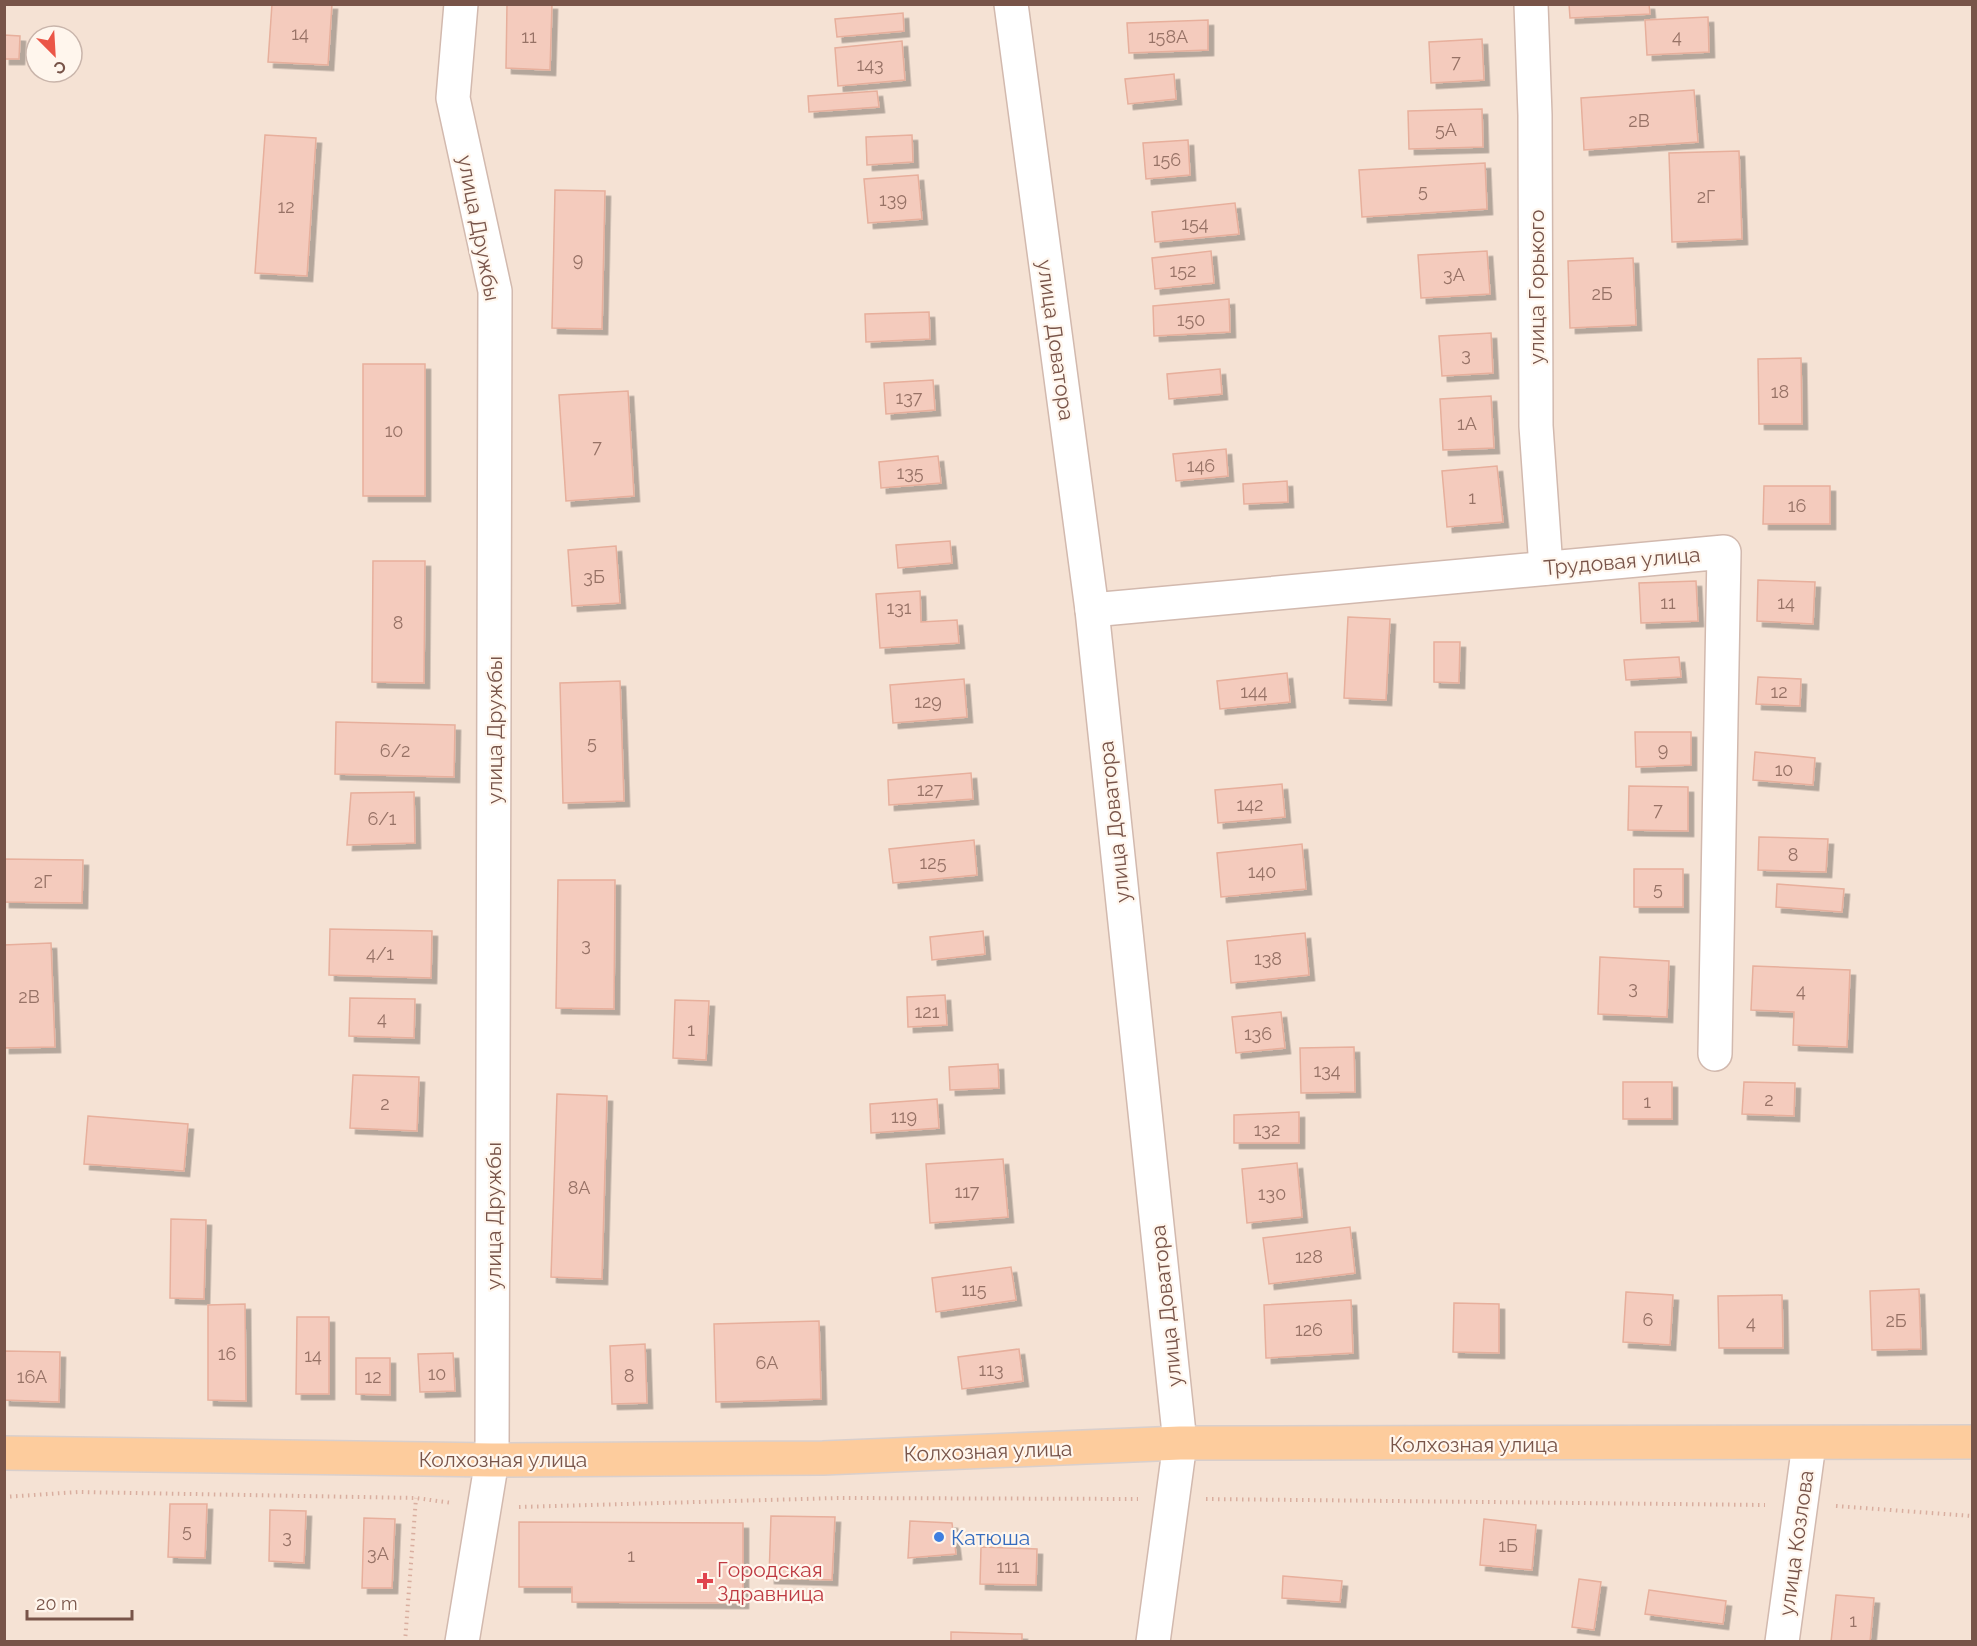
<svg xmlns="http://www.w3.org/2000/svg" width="1977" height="1646" font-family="Raleway,sans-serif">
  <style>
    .residential { fill: #f5e2d4; fill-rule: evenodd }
    .building { fill: #f4cbbd; stroke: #e7af9c; stroke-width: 1.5; filter: url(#shadow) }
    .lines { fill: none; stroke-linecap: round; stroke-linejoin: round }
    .minor-casing { stroke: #d2b9ae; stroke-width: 36 }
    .major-casing { stroke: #d9cfcc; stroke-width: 36 }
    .path { stroke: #d9ae9f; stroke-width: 4; stroke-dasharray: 1.5 4.5; stroke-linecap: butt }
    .minor { stroke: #fff; stroke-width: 33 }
    .major { stroke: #fdcc9d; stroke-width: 33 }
    .shop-dot { fill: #3f7fe0; stroke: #fff6ed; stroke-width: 2 }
    .health-dot { fill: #e0444e; stroke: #fff6ed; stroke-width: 2 }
    .labels { text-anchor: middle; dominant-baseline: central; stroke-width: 4.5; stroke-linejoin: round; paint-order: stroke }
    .number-label { font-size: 18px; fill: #977266 }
    .street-label { font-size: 21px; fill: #785449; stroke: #fff6ed }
    .shop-label { font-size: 21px; fill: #366cbe; stroke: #fff6ed; text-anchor: start }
    .health-label { font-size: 21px; fill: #be3a42; stroke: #fff6ed; text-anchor: start }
  </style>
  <defs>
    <filter id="shadow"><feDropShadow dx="5.5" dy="5.5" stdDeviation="0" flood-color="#0004"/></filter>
  </defs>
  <rect width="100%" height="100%" fill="#fdf1e6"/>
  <path class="residential" d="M 5,5 L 1972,5 L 1972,1641 L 5,1641 ZM 36,36 L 72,36 L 72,72 L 36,72 Z"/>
  <g class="building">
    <polygon points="272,4 332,4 328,65 268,62"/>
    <polygon points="507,4 552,4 550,70 506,68"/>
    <polygon points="1569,4 1649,4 1650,14 1570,18"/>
    <polygon points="903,13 904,31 837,37 835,19"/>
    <polygon points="1708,17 1709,52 1647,55 1645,20"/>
    <polygon points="1208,20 1208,50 1129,53 1127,23"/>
    <polygon points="4,35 20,36 19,59 4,59"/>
    <polygon points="1482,39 1484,80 1431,83 1429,42"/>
    <polygon points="902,41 905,80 838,86 835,48"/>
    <polygon points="1174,74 1176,99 1128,104 1125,79"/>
    <polygon points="1694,90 1698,142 1584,150 1581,98"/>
    <polygon points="877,91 879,107 809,112 808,96"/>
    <polygon points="1482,109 1483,147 1409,149 1408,111"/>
    <polygon points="265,135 316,138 307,276 255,273"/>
    <polygon points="912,135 913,162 867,165 866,137"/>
    <polygon points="1188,140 1190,175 1146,179 1143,143"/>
    <polygon points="1739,151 1742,239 1672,242 1669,153"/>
    <polygon points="1485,163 1487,209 1362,217 1359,170"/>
    <polygon points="918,175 922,219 868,223 864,179"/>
    <polygon points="555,190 605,191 602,329 552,328"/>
    <polygon points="1235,203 1239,234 1155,242 1152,212"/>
    <polygon points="1211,251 1214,283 1155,289 1152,258"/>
    <polygon points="1487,251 1490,294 1421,298 1418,255"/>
    <polygon points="1633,258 1636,325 1570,328 1568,261"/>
    <polygon points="1229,299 1230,332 1154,336 1153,306"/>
    <polygon points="929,312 930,339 866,342 865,314"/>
    <polygon points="1491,333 1493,373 1442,376 1439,336"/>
    <polygon points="1801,358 1802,424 1759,424 1758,359"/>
    <rect x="363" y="364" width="62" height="132"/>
    <polygon points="1220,369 1222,394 1169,399 1167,374"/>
    <polygon points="933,380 935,410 886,414 884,383"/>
    <polygon points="628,391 634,496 566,501 559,395"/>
    <polygon points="1491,396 1494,448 1443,450 1440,399"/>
    <polygon points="1226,449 1228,476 1176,481 1173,454"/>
    <polygon points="938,456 941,483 881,488 879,462"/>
    <polygon points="1497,466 1503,522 1447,527 1442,471"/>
    <polygon points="1287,481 1288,502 1244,504 1243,484"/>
    <polygon points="1764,486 1830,486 1830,524 1763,524"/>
    <polygon points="950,541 952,563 898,568 896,545"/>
    <polygon points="616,546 620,603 572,606 568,550"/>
    <polygon points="373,561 425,561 424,683 372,682"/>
    <polygon points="1758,580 1815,582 1813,624 1757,621"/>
    <polygon points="1696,581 1698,621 1641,623 1639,583"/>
    <polygon points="920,591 921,622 957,620 959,643 880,648 876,594"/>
    <polygon points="1348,617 1390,619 1386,700 1344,698"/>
    <polygon points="1434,642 1460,642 1459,683 1434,682"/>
    <polygon points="1679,657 1681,677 1626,680 1624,660"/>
    <polygon points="1287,673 1290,702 1220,709 1217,681"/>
    <polygon points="1758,677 1801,679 1800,706 1756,704"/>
    <polygon points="964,679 967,717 893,723 890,685"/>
    <polygon points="620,681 624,801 563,803 560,683"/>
    <polygon points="336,722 455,725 454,777 335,774"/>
    <polygon points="1635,732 1691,732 1691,765 1636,767"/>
    <polygon points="1755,752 1815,758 1813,785 1753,780"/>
    <polygon points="971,773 973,799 889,805 888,780"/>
    <polygon points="1282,784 1285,817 1218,823 1215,790"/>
    <polygon points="1629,786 1688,787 1688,831 1628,830"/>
    <polygon points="414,792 415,843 347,845 351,793"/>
    <polygon points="1759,837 1828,839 1826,872 1758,870"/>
    <polygon points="974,840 977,875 893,883 889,849"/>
    <polygon points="1302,844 1306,889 1221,897 1217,853"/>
    <polygon points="4,859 83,860 82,903 4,902"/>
    <rect x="1634" y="869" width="49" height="38"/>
    <polygon points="558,880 615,880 614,1009 556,1008"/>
    <polygon points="1777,884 1844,889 1842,912 1776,907"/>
    <polygon points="330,929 432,931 431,978 329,975"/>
    <polygon points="983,931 985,954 932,960 930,937"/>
    <polygon points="1305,933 1309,975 1231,983 1227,941"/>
    <polygon points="51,943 55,1047 4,1048 4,945"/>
    <polygon points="1600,957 1669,961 1667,1017 1598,1014"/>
    <polygon points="1753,966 1850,970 1847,1047 1793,1045 1794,1012 1751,1010"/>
    <polygon points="945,995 947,1025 908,1027 907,997"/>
    <polygon points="350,998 415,999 414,1038 349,1036"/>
    <polygon points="675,1000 709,1001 706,1060 673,1058"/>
    <polygon points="1281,1012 1285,1048 1236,1053 1232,1017"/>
    <polygon points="1354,1047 1355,1092 1301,1093 1300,1048"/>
    <polygon points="998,1064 999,1088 950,1090 949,1067"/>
    <polygon points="353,1075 419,1077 417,1131 350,1128"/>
    <rect x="1623" y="1082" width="49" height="37"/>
    <polygon points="1744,1082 1795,1083 1794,1116 1742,1114"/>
    <polygon points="557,1094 607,1096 602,1279 551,1277"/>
    <polygon points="937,1099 939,1128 871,1133 870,1104"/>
    <polygon points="1299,1112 1299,1143 1234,1143 1234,1115"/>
    <polygon points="88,1116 188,1124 184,1171 84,1164"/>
    <polygon points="1003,1159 1008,1217 930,1223 926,1164"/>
    <polygon points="1297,1163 1302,1217 1247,1223 1242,1169"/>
    <polygon points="171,1219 206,1220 204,1299 170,1298"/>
    <polygon points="1350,1227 1355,1273 1269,1284 1263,1238"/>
    <polygon points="1011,1267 1016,1300 936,1312 932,1278"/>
    <polygon points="1919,1289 1921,1349 1872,1350 1870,1291"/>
    <polygon points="1626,1292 1673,1295 1670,1345 1623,1342"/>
    <polygon points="1782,1295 1783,1348 1719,1348 1718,1296"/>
    <polygon points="1351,1300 1353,1353 1266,1358 1264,1305"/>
    <polygon points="1454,1303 1499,1304 1499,1353 1453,1352"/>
    <polygon points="245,1304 246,1401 208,1400 208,1305"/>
    <polygon points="297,1317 329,1317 329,1394 296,1394"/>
    <polygon points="819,1321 821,1399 716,1402 714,1324"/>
    <polygon points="645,1344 647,1403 612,1404 610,1346"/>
    <polygon points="1019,1349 1023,1381 962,1389 958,1357"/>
    <polygon points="4,1351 60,1352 59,1402 4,1400"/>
    <polygon points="453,1353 455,1391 420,1392 418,1354"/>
    <polygon points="356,1358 390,1358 390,1395 356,1394"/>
    <polygon points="170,1504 207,1504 205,1558 168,1557"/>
    <polygon points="270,1510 306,1511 304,1563 269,1561"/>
    <polygon points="771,1516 835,1517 832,1580 769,1578"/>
    <polygon points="364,1518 395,1519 392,1588 362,1588"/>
    <polygon points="1484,1519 1536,1525 1532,1570 1480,1565"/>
    <polygon points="910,1521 952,1523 956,1554 908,1558"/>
    <polygon points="519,1522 743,1523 743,1603 572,1602 572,1587 519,1587"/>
    <polygon points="981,1547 1037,1549 1036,1585 980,1584"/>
    <polygon points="1283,1576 1342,1581 1340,1602 1282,1598"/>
    <polygon points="1579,1579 1601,1582 1594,1630 1572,1627"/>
    <polygon points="1649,1590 1726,1601 1723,1624 1645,1614"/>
    <polygon points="1836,1595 1874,1598 1870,1642 1831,1642"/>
    <polygon points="951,1632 1022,1634 1022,1642 951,1642"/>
  </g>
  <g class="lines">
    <g class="minor-casing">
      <g id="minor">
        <polyline points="461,4 453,98 495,291 492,1460 462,1642"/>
        <polyline points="1011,4 1092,610 1180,1443 1153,1642"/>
        <polyline points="1531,4 1535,115 1536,426 1546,568"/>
        <polyline points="1092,610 1724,552 1715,1054"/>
        <polyline points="1782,1642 1809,1444"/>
      </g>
    </g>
    <g class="major-casing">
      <polyline id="major" points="4,1453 492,1460 823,1458 1180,1443 1972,1442"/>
    </g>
    <g class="path">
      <polyline points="4,1497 78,1492 416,1498 452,1503"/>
      <polyline points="1206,1499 1765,1505"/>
      <polyline points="1836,1506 1972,1516"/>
      <polyline points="519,1507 838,1498 1138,1499"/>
      <polyline points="405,1642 416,1498"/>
    </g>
    <use href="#minor" class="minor"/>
    <use href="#major" class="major"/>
  </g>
  <circle class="shop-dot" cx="939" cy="1537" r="6"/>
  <path class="health-dot" d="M702 1572h6v6h6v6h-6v6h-6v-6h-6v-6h6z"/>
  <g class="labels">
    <g class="number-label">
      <text x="300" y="33">14</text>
      <text x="529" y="36">11</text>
      <text x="1168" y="36">158А</text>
      <text x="1677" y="36">4</text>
      <text x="1456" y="61">7</text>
      <text x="870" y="64">143</text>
      <text x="1639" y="120">2В</text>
      <text x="1446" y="129">5А</text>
      <text x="1167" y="159">156</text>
      <text x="1423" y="190">5</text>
      <text x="1706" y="196">2Г</text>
      <text x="893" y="199">139</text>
      <text x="286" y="206">12</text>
      <text x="1195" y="223">154</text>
      <text x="578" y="259">9</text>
      <text x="1183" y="270">152</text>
      <text x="1454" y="274">3А</text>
      <text x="1602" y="293">2Б</text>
      <text x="1191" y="319">150</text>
      <text x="1466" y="354">3</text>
      <text x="1780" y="391">18</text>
      <text x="909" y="397">137</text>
      <text x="1467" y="423">1А</text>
      <text x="394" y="430">10</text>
      <text x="597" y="446">7</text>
      <text x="1201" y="465">146</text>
      <text x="910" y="472">135</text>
      <text x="1472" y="497">1</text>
      <text x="1797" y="505">16</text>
      <text x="594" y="576">3Б</text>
      <text x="1668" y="602">11</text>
      <text x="1786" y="602">14</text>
      <text x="899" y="607">131</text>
      <text x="398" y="622">8</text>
      <text x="1254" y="691">144</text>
      <text x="1779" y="691">12</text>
      <text x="928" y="701">129</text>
      <text x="592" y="742">5</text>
      <text x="1663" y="749">9</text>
      <text x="395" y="750">6/2</text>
      <text x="1784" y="769">10</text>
      <text x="930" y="789">127</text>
      <text x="1250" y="804">142</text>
      <text x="1658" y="809">7</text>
      <text x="382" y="818">6/1</text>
      <text x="1793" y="854">8</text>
      <text x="933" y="862">125</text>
      <text x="1262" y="871">140</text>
      <text x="43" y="881">2Г</text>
      <text x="1658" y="888">5</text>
      <text x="586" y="944">3</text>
      <text x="380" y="953">4/1</text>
      <text x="1268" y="958">138</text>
      <text x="1633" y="987">3</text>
      <text x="1801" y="990">4</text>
      <text x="29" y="996">2В</text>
      <text x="927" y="1011">121</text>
      <text x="382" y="1018">4</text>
      <text x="691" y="1029">1</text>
      <text x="1258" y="1033">136</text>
      <text x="1327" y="1070">134</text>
      <text x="1769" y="1099">2</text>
      <text x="1647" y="1101">1</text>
      <text x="385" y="1103">2</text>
      <text x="904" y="1116">119</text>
      <text x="1267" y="1129">132</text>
      <text x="579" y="1187">8А</text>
      <text x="967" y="1191">117</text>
      <text x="1272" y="1193">130</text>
      <text x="1309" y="1256">128</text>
      <text x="974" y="1289">115</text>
      <text x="1648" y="1319">6</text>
      <text x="1896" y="1320">2Б</text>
      <text x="1751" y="1322">4</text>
      <text x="1309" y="1329">126</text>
      <text x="227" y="1353">16</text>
      <text x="313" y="1355">14</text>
      <text x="767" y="1362">6А</text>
      <text x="991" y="1369">113</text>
      <text x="437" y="1373">10</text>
      <text x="629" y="1375">8</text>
      <text x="32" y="1376">16А</text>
      <text x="373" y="1376">12</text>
      <text x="187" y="1530">5</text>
      <text x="287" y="1536">3</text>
      <text x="1508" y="1545">1Б</text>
      <text x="378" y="1553">3А</text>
      <text x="631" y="1555">1</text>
      <text x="1008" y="1566">111</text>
      <text x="1853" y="1620">1</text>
    </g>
    <g class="street-label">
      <text transform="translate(479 228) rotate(79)">улица Дружбы</text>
      <text transform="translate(1536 287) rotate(-90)">улица Горького</text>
      <text transform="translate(1056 340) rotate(82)">улица Доватора</text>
      <text transform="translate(1622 561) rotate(-5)">Трудовая улица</text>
      <text transform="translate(494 730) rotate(-90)">улица Дружбы</text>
      <text transform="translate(1114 822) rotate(-96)">улица Доватора</text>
      <text transform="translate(493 1216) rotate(-90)">улица Дружбы</text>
      <text transform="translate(1166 1306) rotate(-96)">улица Доватора</text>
      <text x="1474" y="1444">Колхозная улица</text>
      <text transform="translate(988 1451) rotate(-2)">Колхозная улица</text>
      <text x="503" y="1459">Колхозная улица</text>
      <text transform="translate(1796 1543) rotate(-82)">улица Козлова</text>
    </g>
    <g class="shop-label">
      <text x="951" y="1537">Катюша</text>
    </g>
    <g class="health-label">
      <text x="717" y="1569">Городская<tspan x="717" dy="24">Здравница</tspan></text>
    </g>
  </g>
  <rect width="1977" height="1646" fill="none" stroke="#785449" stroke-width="12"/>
  <g transform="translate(54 54) rotate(156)"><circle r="28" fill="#fff6ed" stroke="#c9b5ab" stroke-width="1.5"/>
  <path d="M0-4.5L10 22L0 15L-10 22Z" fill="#eb5647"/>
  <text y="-9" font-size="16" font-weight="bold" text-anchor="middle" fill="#785449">С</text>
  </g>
  <path d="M27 1610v9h105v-9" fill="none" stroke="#785449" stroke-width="3"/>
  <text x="36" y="1610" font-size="18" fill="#785449" stroke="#fff6ed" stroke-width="4.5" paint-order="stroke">20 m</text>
</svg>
